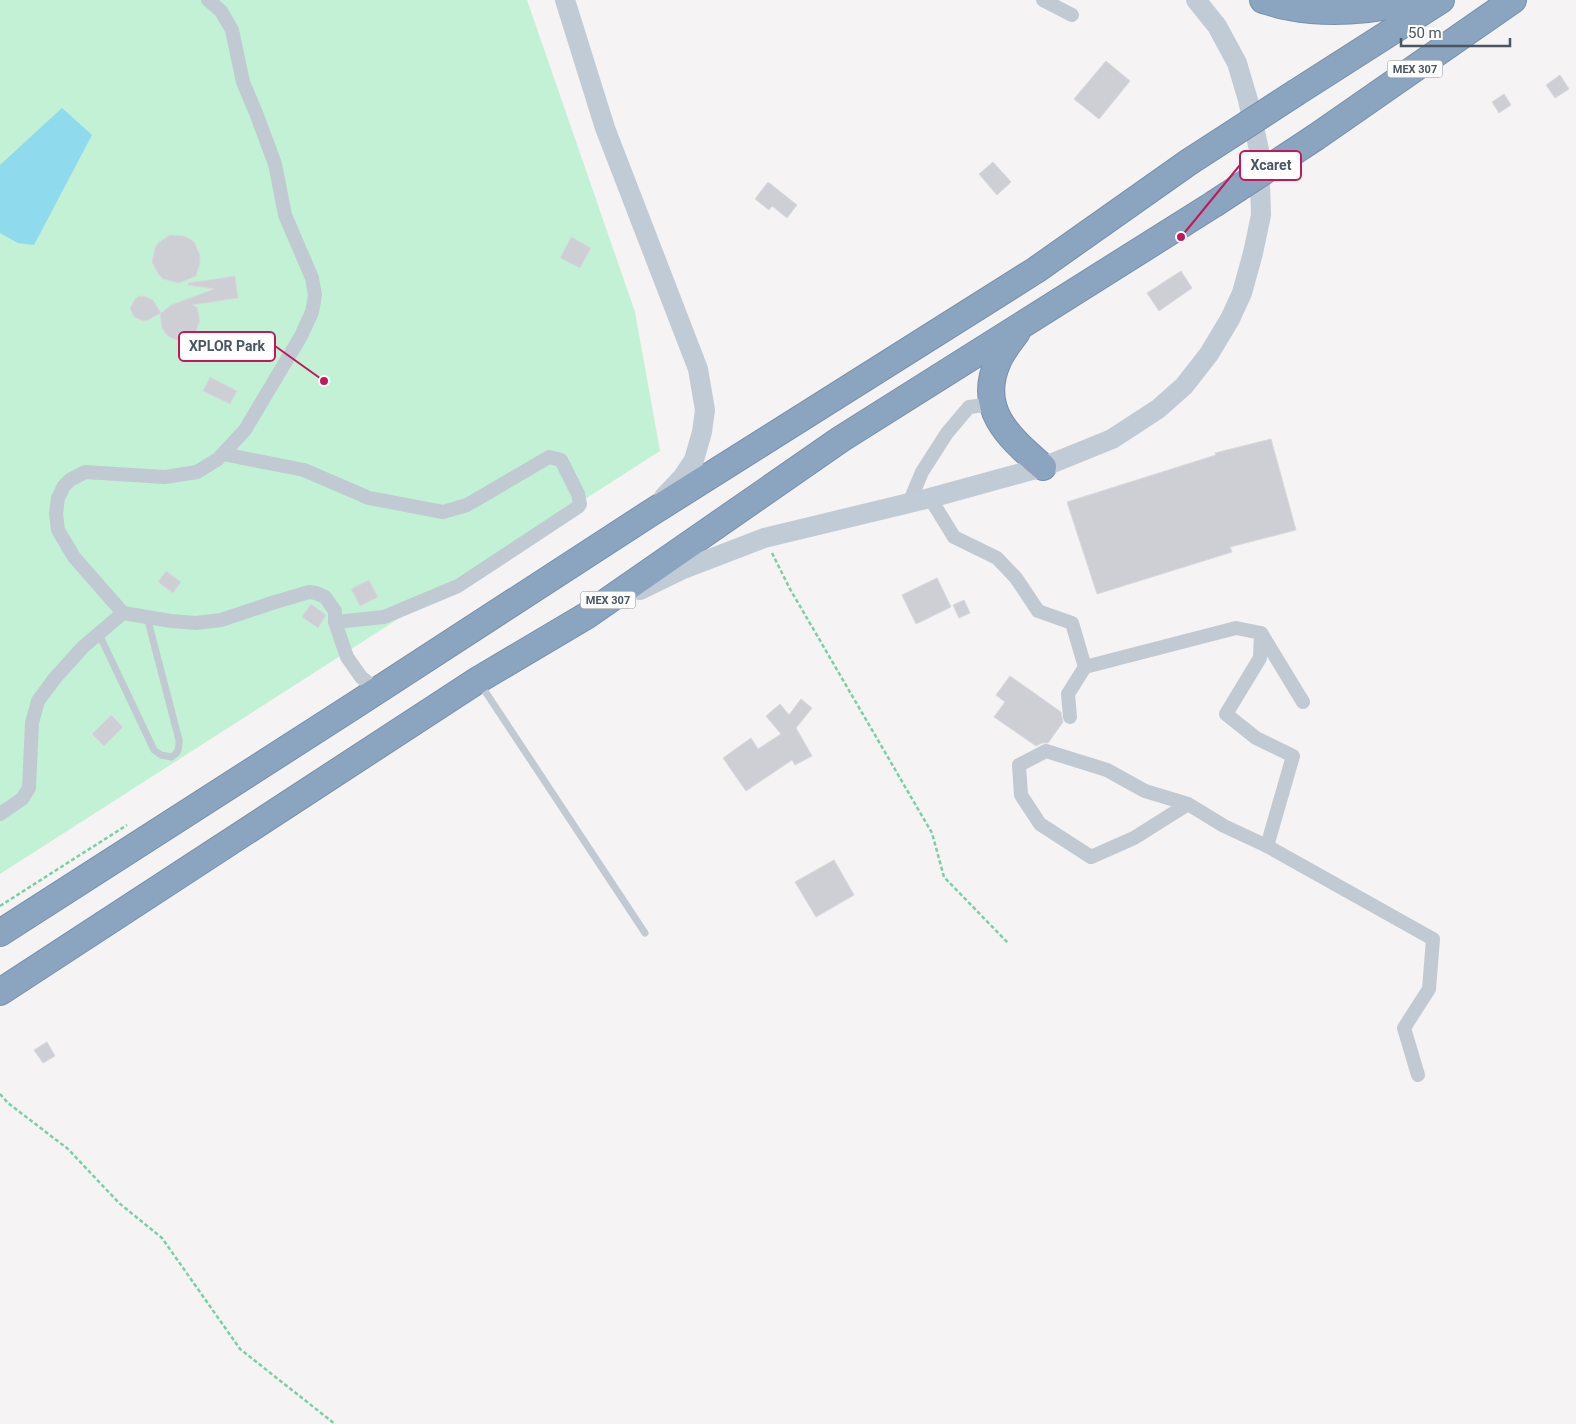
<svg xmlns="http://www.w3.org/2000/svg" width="1576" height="1424" font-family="Roboto,sans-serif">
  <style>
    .green { fill: #c3f1d5 }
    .water { fill: #90daee }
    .building { fill: #cdcfd5; stroke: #d7d9de }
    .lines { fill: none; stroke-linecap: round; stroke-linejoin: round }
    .highway-casing { stroke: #7690ad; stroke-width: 28 }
    .path { stroke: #7ad0a6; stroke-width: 2.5; stroke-dasharray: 4 2.5; stroke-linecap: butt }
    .lane { stroke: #c1cad2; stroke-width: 7 }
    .street { stroke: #c1cad2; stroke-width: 14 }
    .secondary { stroke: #c1cbd6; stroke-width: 20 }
    .highway { stroke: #8ba5c1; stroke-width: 26 }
    .highway-bridge-casing { stroke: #7690ad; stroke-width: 28; stroke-linecap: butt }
    .highway-bridge { stroke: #8ba5c1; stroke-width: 26 }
    .labels { text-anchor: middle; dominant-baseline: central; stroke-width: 4; stroke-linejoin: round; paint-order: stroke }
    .shield { fill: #fff; stroke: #808990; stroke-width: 1 }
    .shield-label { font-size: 11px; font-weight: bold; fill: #4a5661 }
    .leader { fill: none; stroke: #c2185b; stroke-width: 2 }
    .callout-dot { fill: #c2185b; stroke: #fff; stroke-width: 2 }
    .callout { fill: #fff; stroke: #c2185b; stroke-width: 2 }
    .callout-label { font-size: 14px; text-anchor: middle; font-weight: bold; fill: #4a5661 }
  </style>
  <rect width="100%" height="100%" fill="#f5f3f3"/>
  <polygon class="green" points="0,0 527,0 635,312 660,451 0,874"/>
  <polygon class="water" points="62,108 92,135 34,245 18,243 0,233 0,165"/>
  <g class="building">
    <polygon points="1106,61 1130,81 1099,119 1074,99"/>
    <polygon points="1560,75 1569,89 1555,98 1546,85"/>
    <polygon points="1504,94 1511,105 1499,113 1492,102"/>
    <polygon points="993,162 1011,182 997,195 979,174"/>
    <polygon points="768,182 797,205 787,218 772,206 769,210 755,199"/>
    <polygon points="170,235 184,236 190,239 195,243 200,256 200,263 196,276 179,283 163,279 158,274 152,262 155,248 158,243"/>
    <polygon points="571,237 591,248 580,268 560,258"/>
    <polygon points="1181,271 1192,288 1159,311 1147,293"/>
    <polygon points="235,276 238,298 192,305 197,307 200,321 195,334 190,338 184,340 177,340 171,338 166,334 162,328 160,314 171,305 214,289 188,285 188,283"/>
    <polygon points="139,296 144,296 153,300 161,313 148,320 143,321 134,317 130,308 135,299"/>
    <polygon points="210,377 237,391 230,404 203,391"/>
    <polygon points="1271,439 1296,530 1230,547 1232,552 1097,594 1067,502 1216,455 1215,453"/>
    <polygon points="166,571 181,582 173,593 158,582"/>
    <polygon points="937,578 951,607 916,624 902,595"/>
    <polygon points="369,580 378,597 360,606 351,589"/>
    <polygon points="964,600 970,613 959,618 953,605"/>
    <polygon points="311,604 326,615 318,628 302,617"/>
    <polygon points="1010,676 1061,712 1063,722 1048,743 1042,743 1036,746 994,717 1005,702 996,695"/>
    <polygon points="801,699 812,708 796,728 812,756 795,765 792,760 746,791 723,758 751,738 758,749 781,734 766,716 780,704 789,715"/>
    <polygon points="111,715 123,727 104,746 92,734"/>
    <polygon points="834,860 854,895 816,917 795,882"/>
    <polygon points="47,1042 55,1056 43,1063 34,1050"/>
  </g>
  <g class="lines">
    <g class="highway-casing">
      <g id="highway">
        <path d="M 1263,0 C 1272,2 1281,6 1290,7 C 1326,14 1374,12 1409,0"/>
        <polyline points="1297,92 1441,0"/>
        <polyline points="1316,137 1513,0"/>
        <path d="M 1017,332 C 1010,342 1002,351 998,361 C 976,410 1010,438 1043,467"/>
        <polyline points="0,933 355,705 649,514 1036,270 1189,162"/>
        <polyline points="0,992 478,680 586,616 841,439 1214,204"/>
      </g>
    </g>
    <g class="path">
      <polyline points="772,553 790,589 932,833 944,877 1008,943"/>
      <polyline points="0,906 127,825"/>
      <polyline points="0,1094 8,1103 68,1149 119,1203 162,1238 240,1349 335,1424"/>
    </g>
    <g class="lane">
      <path d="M 99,634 L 154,750 L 161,755 L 171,757 C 179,753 179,748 179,740 L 147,617"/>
      <polyline points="481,685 645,933"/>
    </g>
    <g class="street">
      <polyline points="208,0 221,11 232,30 243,82 256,113 275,164 285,215 312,278 315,295 312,312 301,336 245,430 218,459 197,472 165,477 85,472 70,480 64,486 58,498 56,514 58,530 74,557 123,613 171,621 196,623 221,620 272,603 309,592 316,593 325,597 335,611 335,622 347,657 361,677 378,691"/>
      <polyline points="1043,0 1072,15"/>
      <polyline points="223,454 304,470 369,498 443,512 467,505 549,457 561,460 578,494 580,504 578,507 458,586 384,617 335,622"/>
      <polyline points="930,498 954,537 997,558 1016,578 1038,611 1072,623 1085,667"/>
      <polyline points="909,503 922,472 947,433 969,407 992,404"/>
      <polyline points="1261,633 1303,702"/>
      <polyline points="1070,717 1068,694 1085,667 1236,628 1261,633 1260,658 1226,714 1256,738 1293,756 1267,846"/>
      <polyline points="1188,804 1134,838 1091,857 1040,824 1021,795 1019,765 1046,751 1107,770 1145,791 1188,804 1224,826 1267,846 1433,939 1429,989 1404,1028 1418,1075"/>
      <polyline points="0,814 22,799 29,788 32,723 38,701 55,678 83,647 123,613"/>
    </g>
    <g class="secondary">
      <polyline points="565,0 605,128 698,369 705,410 702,432 694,460 682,478 664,497"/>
      <polyline points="640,590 681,570 764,538 930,498 1043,467 1112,439 1158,409 1184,386 1209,354 1230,319 1242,293 1253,253 1261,215 1259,150 1248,100 1237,63 1217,26 1196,0"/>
    </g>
    <use href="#highway" class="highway"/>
    <g class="highway-bridge-casing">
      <g id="highway-bridge">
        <polyline points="1189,162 1297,92"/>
        <polyline points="1214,204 1316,137"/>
      </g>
    </g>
    <use href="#highway-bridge" class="highway-bridge"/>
  </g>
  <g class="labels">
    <g class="shield">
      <rect x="1387.5" y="60.5" width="55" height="17" rx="4"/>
      <rect x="580.5" y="591.5" width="55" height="17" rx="4"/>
    </g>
    <g class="shield-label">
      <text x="1415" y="69">MEX 307</text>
      <text x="608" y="600">MEX 307</text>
    </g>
  </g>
  <path class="leader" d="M1181 237L1240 165M324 381L275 346"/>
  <g class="callout-dot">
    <circle cx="1181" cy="237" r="5"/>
    <circle cx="324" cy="381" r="5"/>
  </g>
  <g class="callout">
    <rect x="1240" y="151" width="61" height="29" rx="5"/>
    <rect x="179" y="332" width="96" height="29" rx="5"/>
  </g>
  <g class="callout-label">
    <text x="1271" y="170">Xcaret</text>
    <text x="227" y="351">XPLOR Park</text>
  </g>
  <path d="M1401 38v8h109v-8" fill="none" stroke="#4a5661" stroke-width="2.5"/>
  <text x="1408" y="38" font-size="15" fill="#4a5661" stroke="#ffffff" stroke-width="4" paint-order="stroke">50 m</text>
</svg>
